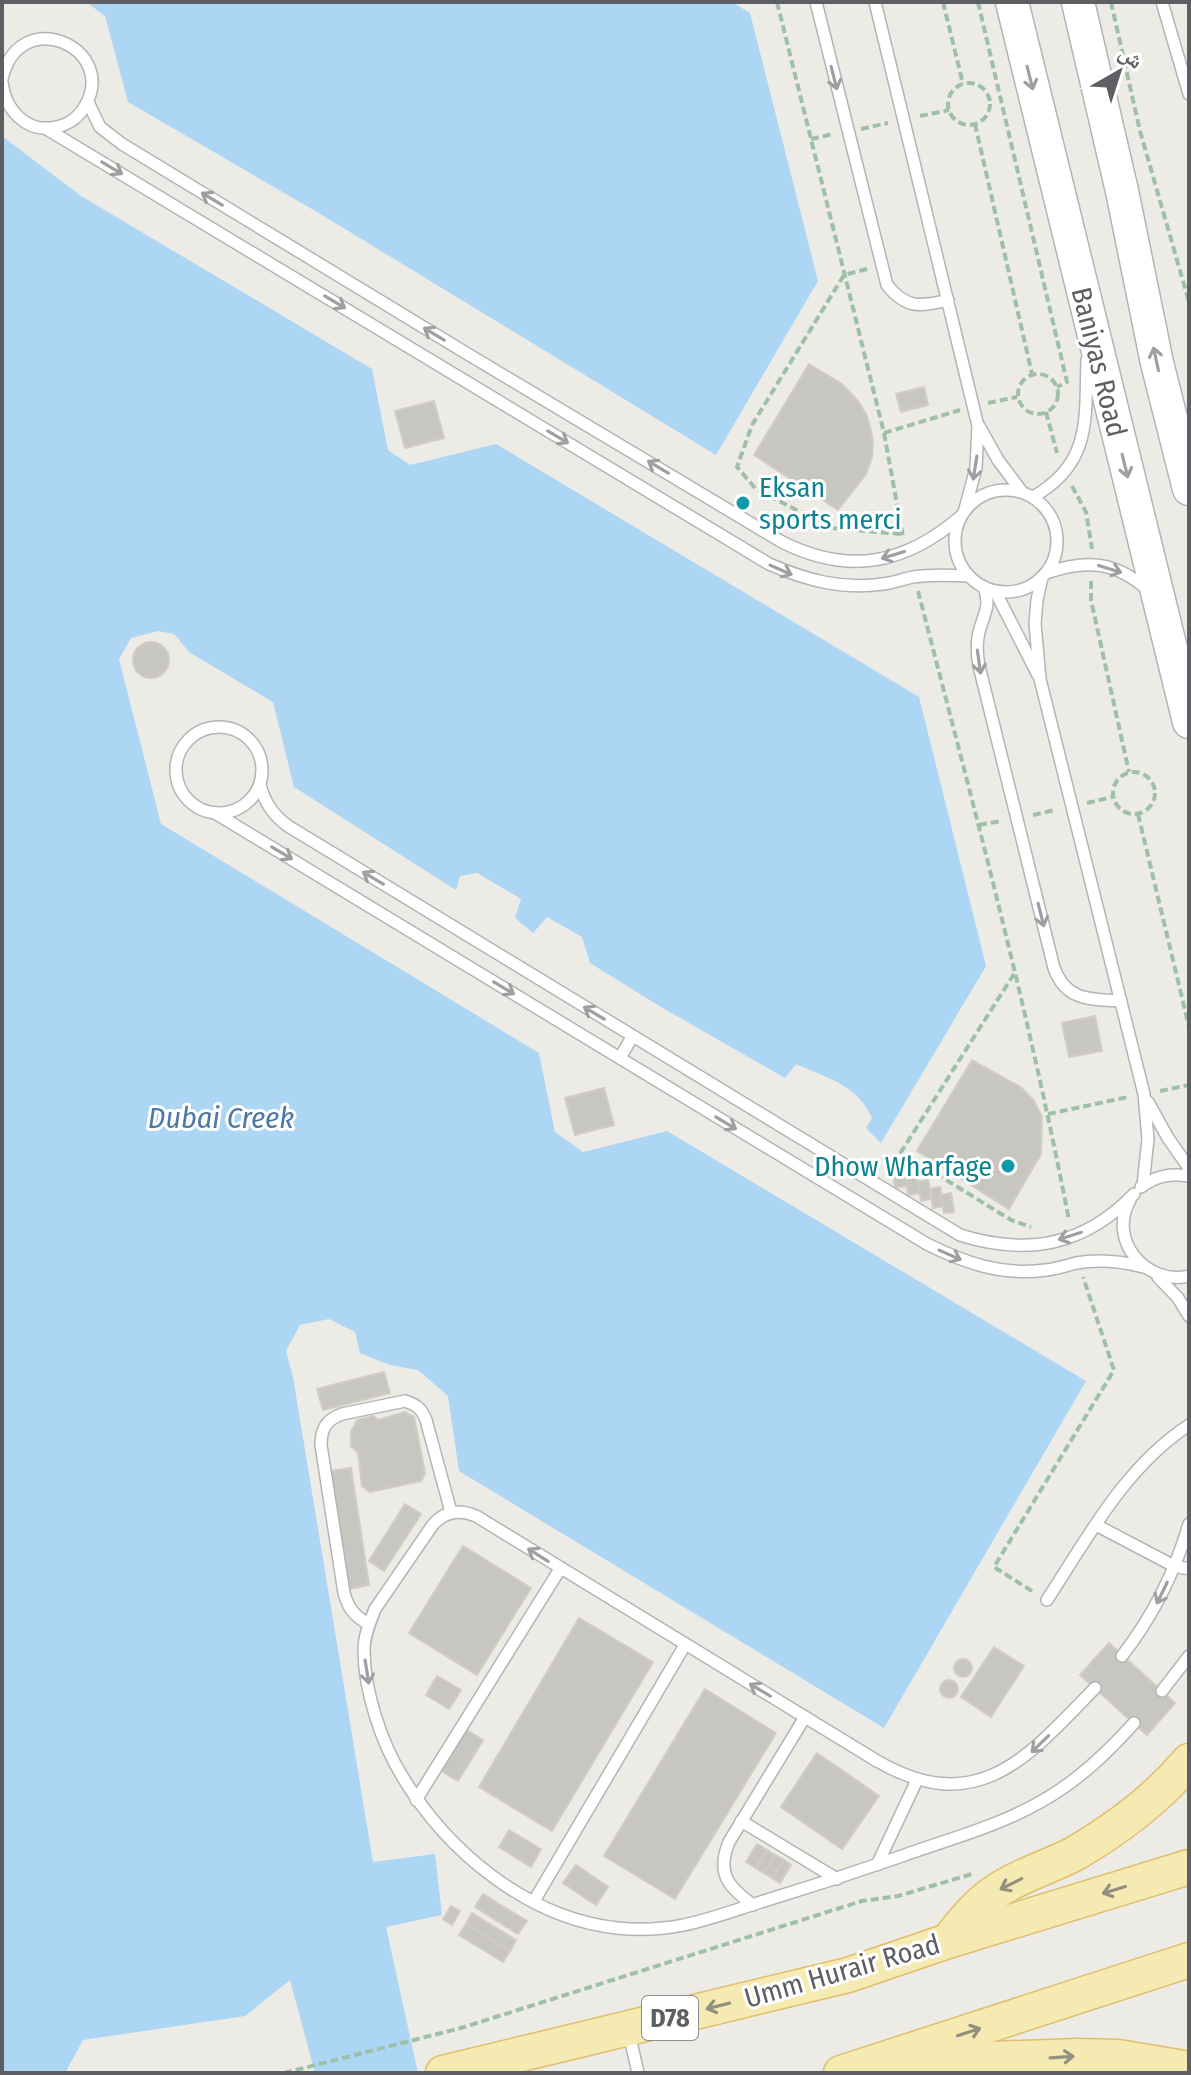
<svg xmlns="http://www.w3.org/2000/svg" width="1191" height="2075" font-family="'Fira Sans Condensed','Noto Naskh Arabic',sans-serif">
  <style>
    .water { fill: #add6f4 }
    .building { fill: #c8c6c1; stroke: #d1cdc4; stroke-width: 2 }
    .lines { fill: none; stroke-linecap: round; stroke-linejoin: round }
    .service-casing { stroke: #b2b4b8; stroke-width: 14 }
    .secondary-casing { stroke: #b1b4b8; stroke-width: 35 }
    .primary-casing { stroke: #e0be6b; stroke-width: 37 }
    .path { stroke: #9dc0a6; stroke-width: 4; stroke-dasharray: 8 4; stroke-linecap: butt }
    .service { stroke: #fff; stroke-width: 11 }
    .secondary { stroke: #fff; stroke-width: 32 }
    .primary { stroke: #f5eab2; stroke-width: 34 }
    .oneway { stroke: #9e9fa1 }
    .oneway2 { stroke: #92907f }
    .culture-dot { fill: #0f9aa8; stroke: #fff; stroke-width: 3 }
    .labels { text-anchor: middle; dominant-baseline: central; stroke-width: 6; stroke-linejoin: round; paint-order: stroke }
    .shield { fill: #fff; stroke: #8e8f92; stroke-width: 2 }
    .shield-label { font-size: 26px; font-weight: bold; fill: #5d5f63 }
    .street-label { font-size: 28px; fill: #5d5f63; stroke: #fff }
    .culture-label { font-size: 28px; fill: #0d838f; stroke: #fff; text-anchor: start }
    .water-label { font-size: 30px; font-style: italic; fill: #4c78a4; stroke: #fff }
  </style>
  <rect width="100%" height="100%" fill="#edebe5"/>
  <g class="water">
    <polygon points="86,2 732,2 750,13 818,281 716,455 322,215 128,102 105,16"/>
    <path d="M 2,136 L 81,196 L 372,369 L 388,450 L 410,465 L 496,444 L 919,697 L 986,966 L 881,1143 L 866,1128 L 872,1118 C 857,1084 826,1078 796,1064 L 785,1078 L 661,1007 L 590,963 L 582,937 L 547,917 L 533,933 L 515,918 L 521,899 L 477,873 L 460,876 L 456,890 L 294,787 L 273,702 L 189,652 L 174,634 L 158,631 L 131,638 L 119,659 L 161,824 L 539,1053 L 555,1132 L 583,1152 L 667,1131 L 1086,1381 L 884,1728 L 459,1471 L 448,1396 L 418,1370 L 390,1365 L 360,1353 L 355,1332 L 329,1319 L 300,1325 L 286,1351 L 293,1377 L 373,1862 L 435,1854 L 442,1915 L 386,1927 L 418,2073 L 315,2073 L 290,1980 L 245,2016 L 83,2040 L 65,2073 L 2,2073 Z"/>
  </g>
  <g class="building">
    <polygon points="809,364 842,384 858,401 866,414 871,430 873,443 872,457 866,474 838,510 754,455"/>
    <polygon points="924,387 928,405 901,412 896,394"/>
    <polygon points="434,401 444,438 405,448 395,411"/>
    <circle cx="151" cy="660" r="18"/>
    <polygon points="1095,1016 1102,1051 1069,1057 1062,1023"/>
    <polygon points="972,1060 1022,1088 1034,1101 1042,1117 1041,1154 1009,1209 917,1151"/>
    <polygon points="604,1088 614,1125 575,1135 565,1098"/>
    <polygon points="904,1166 907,1186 895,1188 892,1168"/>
    <polygon points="917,1174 920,1193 908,1195 905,1175"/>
    <polygon points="928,1180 932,1199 921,1201 918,1182"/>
    <polygon points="940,1187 943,1206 933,1208 930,1189"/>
    <polygon points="951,1193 954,1212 944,1213 941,1195"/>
    <polygon points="384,1372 390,1393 323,1410 317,1389"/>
    <polygon points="405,1412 414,1417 425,1473 421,1481 370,1492 362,1486 358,1453 351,1446 351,1432 357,1420 373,1416 378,1420"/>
    <polygon points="351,1468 369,1585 349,1589 331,1471"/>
    <polygon points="405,1504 421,1514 384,1571 369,1561"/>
    <polygon points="463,1546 531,1588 477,1675 409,1633"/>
    <polygon points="579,1618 653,1662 552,1831 479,1787"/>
    <polygon points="1109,1643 1175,1703 1147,1735 1080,1675"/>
    <polygon points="994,1647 1024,1666 991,1717 961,1697"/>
    <circle cx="963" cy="1668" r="9"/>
    <polygon points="437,1676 461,1690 449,1709 426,1695"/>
    <circle cx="949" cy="1689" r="9"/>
    <polygon points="705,1689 776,1733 675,1899 604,1856"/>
    <polygon points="465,1729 483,1740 458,1781 440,1770"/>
    <polygon points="817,1753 879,1796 842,1849 781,1807"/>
    <polygon points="509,1830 541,1849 531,1867 499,1847"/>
    <polygon points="757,1844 767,1850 756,1868 746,1862"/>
    <polygon points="767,1850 775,1855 764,1873 756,1868"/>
    <polygon points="775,1855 784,1860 772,1878 764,1873"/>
    <polygon points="784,1860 791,1865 780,1883 772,1878"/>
    <polygon points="576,1865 608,1887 596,1905 563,1883"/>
    <polygon points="483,1894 527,1921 518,1934 475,1907"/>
    <polygon points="451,1906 460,1911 452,1925 443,1919"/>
    <polygon points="472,1913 516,1940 510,1951 466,1924"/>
    <polygon points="466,1924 510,1951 503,1962 459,1935"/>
  </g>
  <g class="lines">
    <g class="service-casing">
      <g id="service">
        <path d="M 816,2 L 887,285 C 906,309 921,307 948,300"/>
        <polyline points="875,2 978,426 976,468 965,509"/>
        <polyline points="1162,2 1189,94"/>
        <path d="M 2,79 C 19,3 119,48 85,106 C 79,117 68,125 56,127 C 26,134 5,109 2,82"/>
        <path d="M 88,102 L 100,127 L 122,144 L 461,350 L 782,542 C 848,575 904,565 960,517"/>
        <path d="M 45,128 L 769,564 C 806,580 842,590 883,584 C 893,583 903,579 913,577 C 932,574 951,575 969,576"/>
        <polyline points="979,426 998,460 1022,492"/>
        <circle cx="1006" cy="541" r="51"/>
        <path d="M 1033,497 C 1092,463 1085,420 1087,360"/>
        <path d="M 1049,572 C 1088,559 1116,562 1148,590"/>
        <polyline points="1042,577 1037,600 1035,624 1040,679 1144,1094 1148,1139 1143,1185"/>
        <path d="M 984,587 C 991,607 984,613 979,632 C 976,644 977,655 979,666 L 1054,968 C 1066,1001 1090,999 1121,1001"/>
        <polyline points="995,591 1038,675"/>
        <circle cx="219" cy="770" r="43"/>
        <path d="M 260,785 C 265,803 273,815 288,826 L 960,1235 C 1027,1256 1084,1246 1134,1194"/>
        <path d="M 215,813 L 927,1244 C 965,1263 1002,1276 1046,1270 C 1056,1269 1066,1266 1076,1263 C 1099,1259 1121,1261 1143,1267"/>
        <polyline points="620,1058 632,1037"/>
        <polyline points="1148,1102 1168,1138 1189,1168"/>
        <path d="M 1141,1187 C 1156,1176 1170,1173 1189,1176"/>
        <path d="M 1130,1200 C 1107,1240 1146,1286 1189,1276"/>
        <polyline points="1158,1277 1178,1298 1189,1316"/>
        <polyline points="1096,1525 1174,1566 1189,1569"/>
        <path d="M 1047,1600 C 1088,1537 1125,1467 1189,1425"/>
        <path d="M 369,1624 C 355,1617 348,1608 344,1593 L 321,1445 C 321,1429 326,1420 342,1414 L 405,1401 C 417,1405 422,1409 426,1420 L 451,1512"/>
        <path d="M 1122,1656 C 1153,1616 1175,1572 1189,1524"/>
        <path d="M 1095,1688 C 1028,1757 978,1819 877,1761 L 476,1516 C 459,1509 444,1511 432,1526 L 375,1609 C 370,1622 364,1636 364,1650 C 364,1690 381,1742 402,1776 C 447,1851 527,1918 617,1928 C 675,1934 710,1918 764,1901 C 810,1887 856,1872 902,1856 C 949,1839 999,1826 1042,1801 C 1078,1781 1107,1753 1134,1723"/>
        <polyline points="1162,1691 1189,1656"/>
        <polyline points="416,1800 560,1569"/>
        <polyline points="741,1821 837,1879"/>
        <polyline points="877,1865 917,1780"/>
        <polyline points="534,1901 685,1645"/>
        <path d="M 753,1905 C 728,1887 716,1873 729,1842 L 805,1717"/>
        <polyline points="629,2033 638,2073"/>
      </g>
    </g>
    <g class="secondary-casing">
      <g id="secondary">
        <polyline points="1012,2 1189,722"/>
        <polyline points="1078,2 1122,191 1157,363 1189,489"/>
      </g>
    </g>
    <g class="primary-casing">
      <g id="primary">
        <path d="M 949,1940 C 960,1926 971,1911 986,1899 C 1011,1878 1045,1869 1074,1854 C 1117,1829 1157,1799 1189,1761"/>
        <polyline points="908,2062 1078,2056 1118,2057 1189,2069"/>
        <polyline points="443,2073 848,1975 948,1941 1189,1867"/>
        <polyline points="841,2073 1189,1960"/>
      </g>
    </g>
    <g class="path">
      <polyline points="777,2 884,433 903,537"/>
      <polyline points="943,2 963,84"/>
      <polyline points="978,2 1067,382 1057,387"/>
      <polyline points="1111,2 1140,131 1189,302"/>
      <circle cx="969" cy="104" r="21"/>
      <polyline points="920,116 949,110"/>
      <polyline points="975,124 1032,374"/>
      <polyline points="861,129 888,123"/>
      <polyline points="811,139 833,134"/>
      <polyline points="867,269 844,275 752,425 737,467 756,489 831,528 901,534"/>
      <circle cx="1038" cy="394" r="20"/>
      <polyline points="988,403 1017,397"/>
      <polyline points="1046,412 1057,453"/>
      <polyline points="884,433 960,410"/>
      <polyline points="1072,486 1086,512 1092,549"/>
      <polyline points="1091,581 1091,600 1129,772"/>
      <path d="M 918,591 C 972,800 1028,1008 1069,1220"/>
      <circle cx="1134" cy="793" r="21"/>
      <polyline points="1087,803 1112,797"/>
      <polyline points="1138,814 1189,1027"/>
      <polyline points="1033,815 1055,810"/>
      <polyline points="979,825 1001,821"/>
      <polyline points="1014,974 901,1152 1011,1220 1031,1227"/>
      <polyline points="1160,1091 1189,1085"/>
      <polyline points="1048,1114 1128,1097"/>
      <polyline points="1032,1591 994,1567 1114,1370 1083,1277"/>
      <polyline points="284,2073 461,2028 862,1901 898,1896 972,1874"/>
    </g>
    <use href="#service" class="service"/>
    <use href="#secondary" class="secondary"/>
    <use href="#primary" class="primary"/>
  </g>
  <defs><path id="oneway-shaft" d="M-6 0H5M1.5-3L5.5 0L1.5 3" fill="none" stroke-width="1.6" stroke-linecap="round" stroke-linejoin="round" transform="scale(2)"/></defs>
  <g class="oneway">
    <use href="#oneway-shaft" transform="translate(834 78) rotate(76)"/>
    <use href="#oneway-shaft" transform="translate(1030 78) rotate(76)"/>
    <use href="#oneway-shaft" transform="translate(112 168) rotate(31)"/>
    <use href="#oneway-shaft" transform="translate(212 199) rotate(-149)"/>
    <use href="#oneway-shaft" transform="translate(335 302) rotate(31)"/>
    <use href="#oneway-shaft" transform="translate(434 334) rotate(-149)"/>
    <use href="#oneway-shaft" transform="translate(1156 359) rotate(-102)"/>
    <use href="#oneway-shaft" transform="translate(558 437) rotate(31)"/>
    <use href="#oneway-shaft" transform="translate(1125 466) rotate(76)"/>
    <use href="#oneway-shaft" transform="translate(658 467) rotate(-149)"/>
    <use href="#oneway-shaft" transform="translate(975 468) rotate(99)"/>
    <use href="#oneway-shaft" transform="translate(893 555) rotate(163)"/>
    <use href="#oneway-shaft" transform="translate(1110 569) rotate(17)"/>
    <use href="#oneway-shaft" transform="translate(781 570) rotate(24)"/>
    <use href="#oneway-shaft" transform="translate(979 662) rotate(82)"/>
    <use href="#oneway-shaft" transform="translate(282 853) rotate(31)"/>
    <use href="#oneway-shaft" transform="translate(373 878) rotate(-149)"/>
    <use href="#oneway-shaft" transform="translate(1041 915) rotate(76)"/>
    <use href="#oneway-shaft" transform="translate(504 988) rotate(31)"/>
    <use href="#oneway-shaft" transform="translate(594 1013) rotate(-149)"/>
    <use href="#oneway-shaft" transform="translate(726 1123) rotate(31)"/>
    <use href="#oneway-shaft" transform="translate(1070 1236) rotate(162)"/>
    <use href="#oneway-shaft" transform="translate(950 1255) rotate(24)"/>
    <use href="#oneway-shaft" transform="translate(538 1555) rotate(-148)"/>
    <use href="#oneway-shaft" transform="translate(1162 1593) rotate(116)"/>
    <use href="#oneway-shaft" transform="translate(367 1672) rotate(81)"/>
    <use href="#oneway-shaft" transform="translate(760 1690) rotate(-149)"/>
    <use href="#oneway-shaft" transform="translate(1040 1744) rotate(136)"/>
  </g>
  <g class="oneway2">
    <use href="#oneway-shaft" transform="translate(1011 1884) rotate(153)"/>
    <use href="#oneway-shaft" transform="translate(1114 1890) rotate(163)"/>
    <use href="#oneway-shaft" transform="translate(718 2006) rotate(166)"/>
    <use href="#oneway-shaft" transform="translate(969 2032) rotate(-18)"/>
    <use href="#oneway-shaft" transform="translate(1062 2057) rotate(-4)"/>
  </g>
  <g class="culture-dot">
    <circle cx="743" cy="503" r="8"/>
    <circle cx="1008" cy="1166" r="8"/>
  </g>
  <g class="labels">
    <rect class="shield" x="642" y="1996" width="56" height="44" rx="6"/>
    <g class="shield-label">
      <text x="670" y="2018">D78</text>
    </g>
    <g class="street-label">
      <text transform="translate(1099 362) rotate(76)">Baniyas Road</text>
      <text transform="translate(842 1971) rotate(-16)">Umm Hurair Road</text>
    </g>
    <g class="culture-label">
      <text x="759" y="487">Eksan<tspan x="759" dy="32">sports merci</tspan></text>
      <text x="992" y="1166" text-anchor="end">Dhow Wharfage</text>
    </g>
    <g class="water-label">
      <text x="221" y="1118">Dubai Creek</text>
    </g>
  </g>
  <rect width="1191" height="2075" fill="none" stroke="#5d5f63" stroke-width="8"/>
  <g transform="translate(1119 72) rotate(39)" stroke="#ffffff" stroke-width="6" paint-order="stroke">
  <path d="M0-6L14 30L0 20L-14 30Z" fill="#5d5f63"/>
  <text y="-12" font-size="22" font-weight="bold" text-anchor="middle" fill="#5d5f63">ش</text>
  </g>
</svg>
